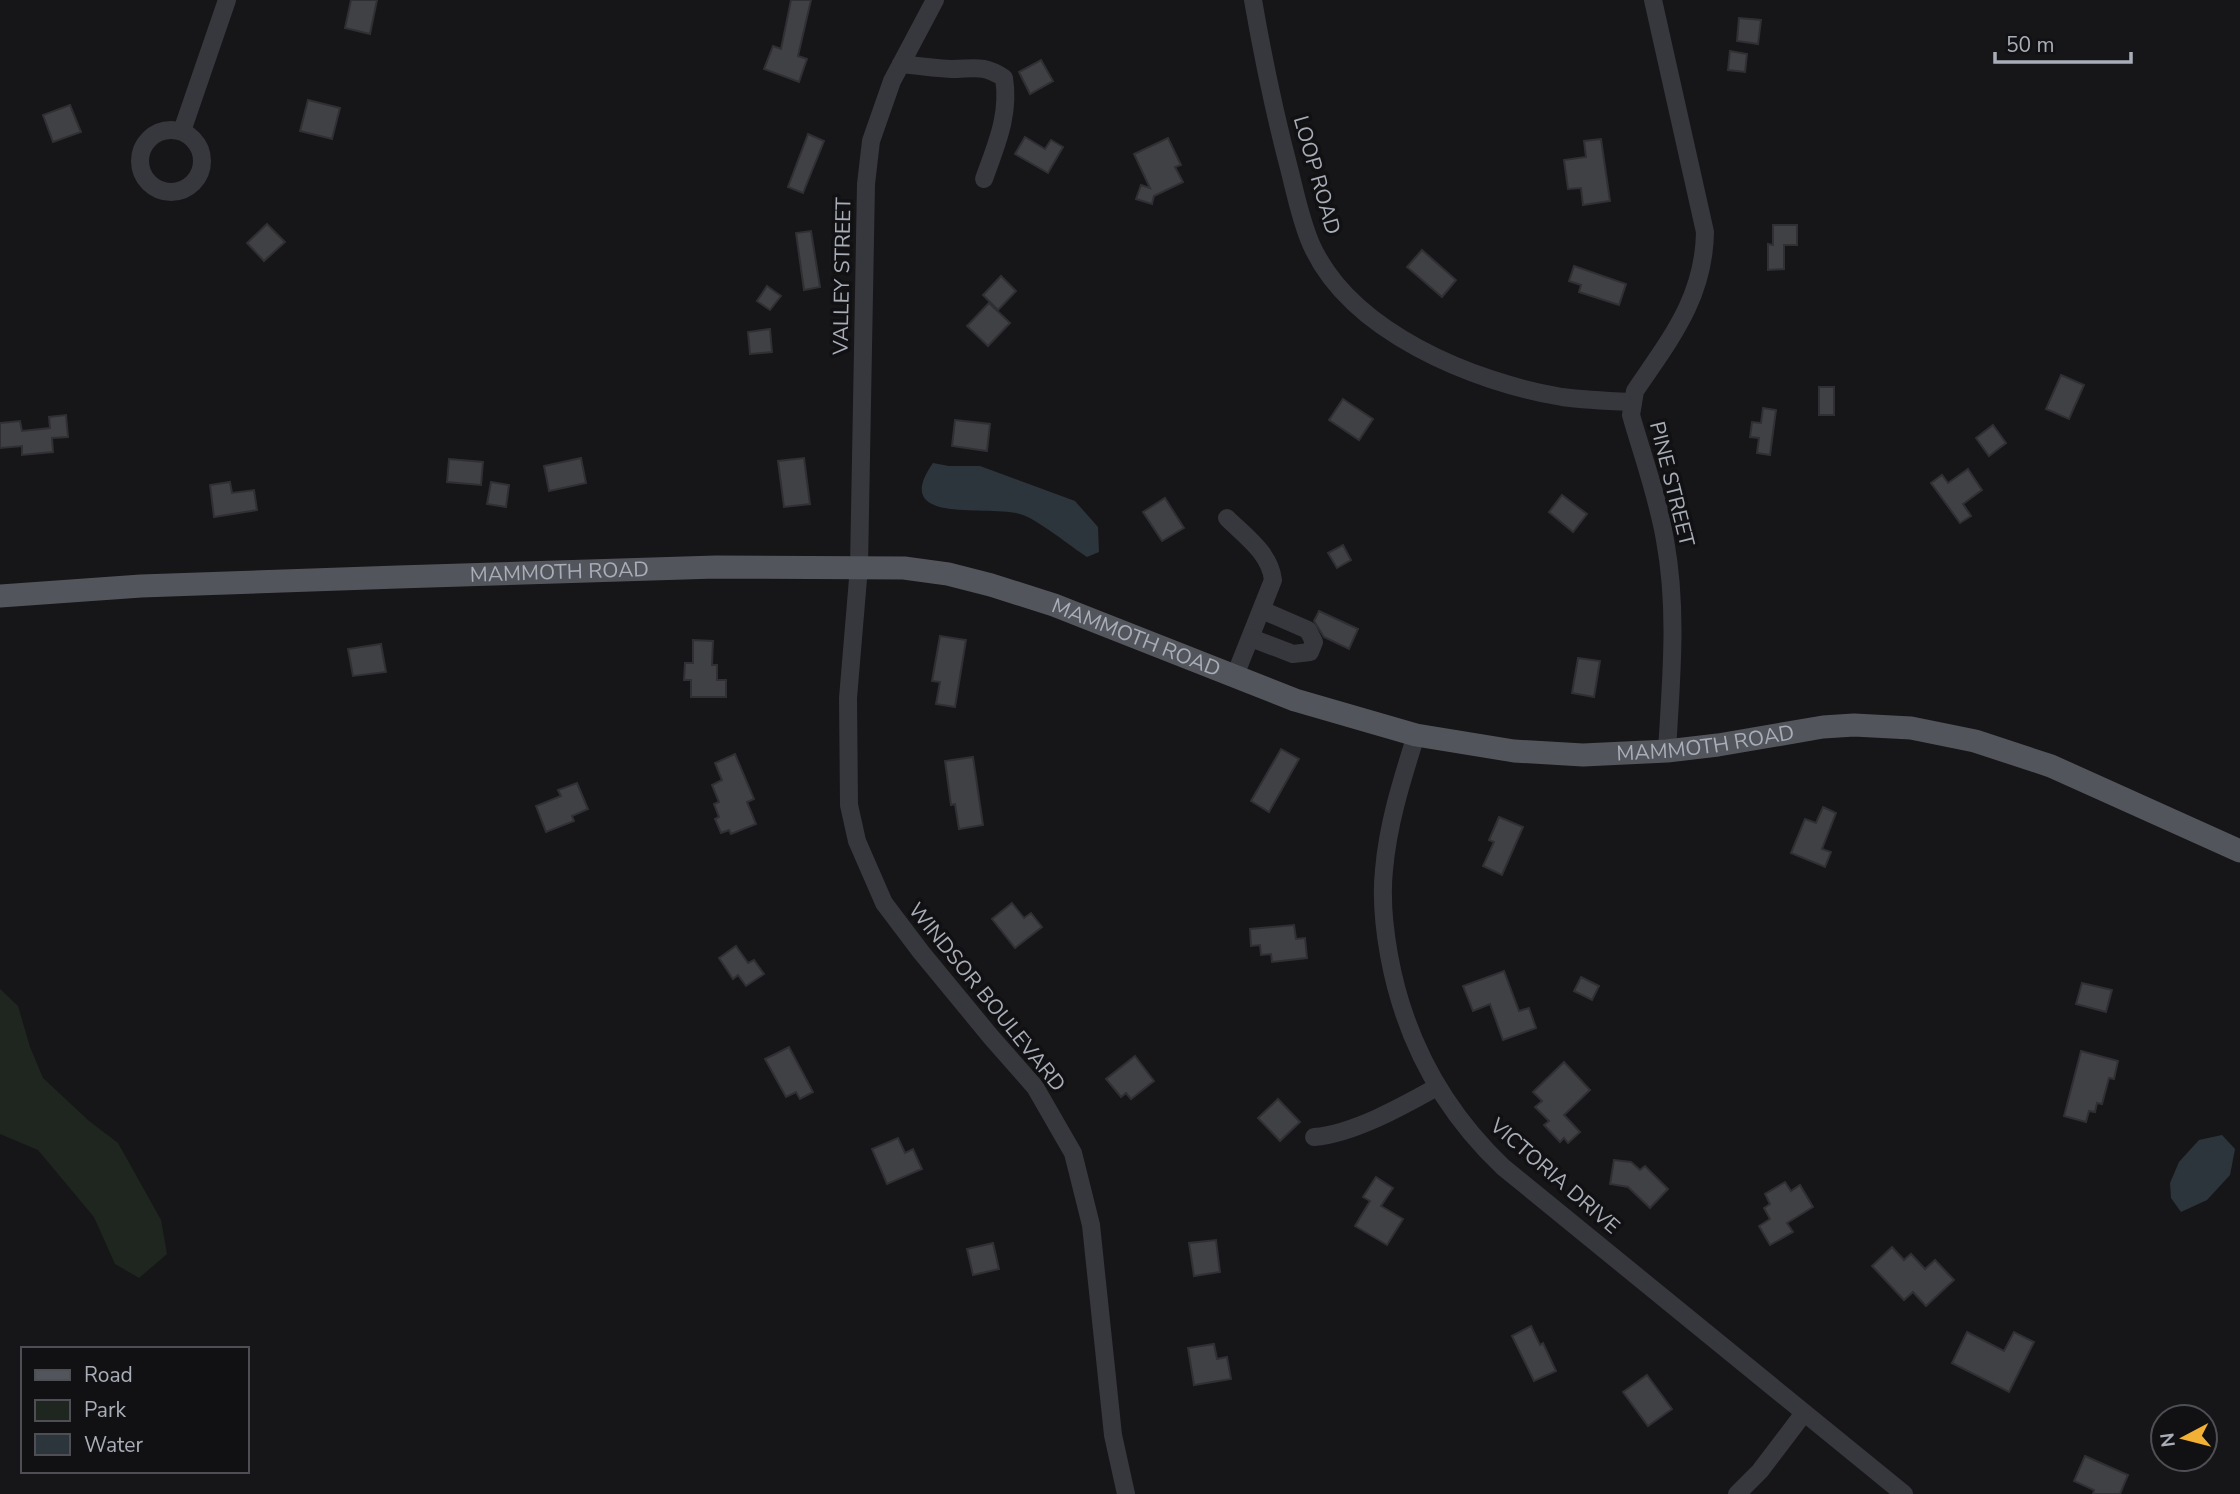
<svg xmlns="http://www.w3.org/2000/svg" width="2240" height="1494" font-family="'Nunito Sans',sans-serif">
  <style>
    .green { fill: #1e261f }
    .water { fill: #2c353c }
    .building { fill: #404145; stroke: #303034; stroke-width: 2 }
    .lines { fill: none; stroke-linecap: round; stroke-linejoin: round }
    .minor { stroke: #37383d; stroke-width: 18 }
    .major { stroke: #53555c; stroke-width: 23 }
    .labels { text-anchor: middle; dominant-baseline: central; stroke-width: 7; stroke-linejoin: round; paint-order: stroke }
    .street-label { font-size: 21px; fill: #a8adb8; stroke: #111113 }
  </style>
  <rect width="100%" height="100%" fill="#161618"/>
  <polygon class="green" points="0,989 18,1006 30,1047 43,1078 89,1121 118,1143 161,1220 167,1254 139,1278 115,1264 94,1217 38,1150 0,1134"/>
  <g class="water">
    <path d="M 933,463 L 949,466 L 980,466 L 1075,501 L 1098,527 L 1099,552 L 1087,557 C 1070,546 1041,522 1023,515 C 995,503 887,528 933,463 Z"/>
    <polygon points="2222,1135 2235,1149 2230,1175 2207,1200 2181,1212 2171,1198 2170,1183 2179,1162 2199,1140"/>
  </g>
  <g class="building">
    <polygon points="351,0 377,0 370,34 345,28"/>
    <polygon points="791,0 811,0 798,56 807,59 799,82 764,69 773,46 781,49"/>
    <polygon points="1739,18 1761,20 1758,44 1737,41"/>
    <polygon points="1730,51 1747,54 1745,72 1728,70"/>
    <polygon points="1041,60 1053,81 1030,94 1019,72"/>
    <polygon points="308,100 340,108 332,139 300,131"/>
    <polygon points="70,105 81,132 53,142 43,115"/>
    <polygon points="808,134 824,141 803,193 788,187"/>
    <polygon points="1025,137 1045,149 1051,140 1063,147 1048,173 1015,154"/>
    <polygon points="1168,138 1181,165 1175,167 1183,182 1154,196 1152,204 1136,199 1141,185 1150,188 1134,154"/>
    <polygon points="1601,139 1610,201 1583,205 1581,188 1568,189 1564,160 1586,157 1584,141"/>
    <polygon points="267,224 285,242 264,261 247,243"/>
    <polygon points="1773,225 1797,225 1797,245 1784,245 1784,269 1768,270 1768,244 1773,245"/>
    <polygon points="811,231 820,287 804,290 796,233"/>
    <polygon points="1422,250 1456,280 1442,297 1407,267"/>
    <polygon points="1574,266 1626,284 1619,305 1579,292 1581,285 1569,281"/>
    <polygon points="1001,276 1016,291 998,310 983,295"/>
    <polygon points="767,286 781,296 770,310 757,301"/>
    <polygon points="989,303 1010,323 988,346 967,326"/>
    <polygon points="770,329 772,352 750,354 748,332"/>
    <polygon points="2061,375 2084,385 2069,419 2046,409"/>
    <rect x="1819" y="387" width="15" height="28"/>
    <polygon points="1343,399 1373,419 1359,440 1329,420"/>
    <polygon points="1763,408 1776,410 1770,455 1757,453 1759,438 1750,437 1752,422 1761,423"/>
    <polygon points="66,415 68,437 52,438 53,452 22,455 22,446 0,448 0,423 20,421 22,431 50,428 49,417"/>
    <polygon points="955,420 990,424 987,451 952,446"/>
    <polygon points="1993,425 2006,443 1989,456 1976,438"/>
    <polygon points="581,458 586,483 549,491 544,466"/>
    <polygon points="804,458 810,504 784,507 778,461"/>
    <polygon points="449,459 483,462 481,485 447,482"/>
    <polygon points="1968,469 1982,490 1963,504 1971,516 1960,523 1931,483 1942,475 1948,483"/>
    <polygon points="230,482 232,493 254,490 257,510 214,517 210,485"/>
    <polygon points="491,482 509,485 506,507 487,504"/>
    <polygon points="1562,495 1587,514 1573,532 1549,512"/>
    <polygon points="1165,498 1184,528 1162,541 1143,512"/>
    <polygon points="1343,545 1351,560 1337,568 1328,553"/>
    <polygon points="1319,611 1358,629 1349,649 1324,637 1314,621"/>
    <polygon points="940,636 966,640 955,707 936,704 940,682 932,681"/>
    <polygon points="693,640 713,641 712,665 717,665 717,680 726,680 726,697 691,697 691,680 684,680 685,663 693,663"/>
    <polygon points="381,644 386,672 353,676 348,649"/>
    <polygon points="1578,658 1600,661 1594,697 1572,693"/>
    <polygon points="1281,749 1299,759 1269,812 1251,801"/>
    <polygon points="735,754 754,799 747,802 756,824 731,834 729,830 721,833 715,819 719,817 714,804 719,802 712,785 722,780 715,763"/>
    <polygon points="973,757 983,825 959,829 955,804 951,805 945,761"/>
    <polygon points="577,783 588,809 572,816 574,821 546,832 536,806 561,796 558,790"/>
    <polygon points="1823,807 1836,813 1822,849 1831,852 1825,867 1791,853 1805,819 1816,823"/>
    <polygon points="1499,817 1523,827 1502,875 1483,866 1494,842 1489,840"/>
    <polygon points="1012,903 1024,918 1031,913 1042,927 1015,948 992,919"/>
    <polygon points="1294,925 1296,939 1305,938 1307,958 1272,962 1271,954 1261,955 1260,945 1251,946 1250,929"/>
    <polygon points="736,946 748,963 754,960 764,974 746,986 738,975 733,979 719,958"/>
    <polygon points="1504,971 1519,1011 1529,1008 1536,1028 1503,1040 1490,1004 1473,1011 1463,986"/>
    <polygon points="1581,977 1599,986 1592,1000 1574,991"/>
    <polygon points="2082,983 2112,990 2106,1012 2076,1004"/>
    <polygon points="789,1047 813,1092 800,1099 796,1092 786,1097 765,1059"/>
    <polygon points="2081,1051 2118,1061 2114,1079 2109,1078 2102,1104 2097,1103 2095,1112 2089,1111 2086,1122 2064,1116"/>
    <polygon points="1135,1056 1154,1081 1131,1099 1126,1093 1121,1097 1106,1079"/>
    <polygon points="1564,1062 1590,1090 1564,1115 1580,1132 1568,1143 1564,1138 1560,1142 1544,1125 1549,1121 1535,1107 1542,1101 1533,1092"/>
    <polygon points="1278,1099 1300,1122 1280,1141 1258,1118"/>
    <polygon points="898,1138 905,1153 913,1149 922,1169 887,1184 872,1149"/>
    <polygon points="1614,1160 1631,1162 1640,1170 1645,1166 1668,1189 1650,1208 1628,1187 1610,1184"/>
    <polygon points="1376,1177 1393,1188 1381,1206 1403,1219 1387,1245 1355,1226 1370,1201 1363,1197"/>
    <polygon points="1785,1182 1791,1191 1800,1185 1813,1207 1787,1223 1793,1232 1770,1245 1759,1226 1770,1219 1764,1208 1770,1204 1765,1194"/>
    <polygon points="1216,1240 1220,1272 1194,1276 1189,1243"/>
    <polygon points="993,1243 999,1269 973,1275 967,1249"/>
    <polygon points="1892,1247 1904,1260 1911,1254 1925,1269 1935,1260 1954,1280 1926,1306 1913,1292 1904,1300 1872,1266"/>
    <polygon points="1531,1326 1540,1345 1543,1343 1556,1371 1534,1381 1512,1336"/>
    <polygon points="1967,1332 2004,1351 2014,1332 2034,1342 2009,1392 1952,1363"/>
    <polygon points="1214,1344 1217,1359 1227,1357 1231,1379 1194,1385 1188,1348"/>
    <polygon points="1647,1375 1672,1409 1648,1426 1623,1392"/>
    <polygon points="2085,1456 2128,1475 2120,1494 2093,1494 2094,1490 2074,1481"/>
  </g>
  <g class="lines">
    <g class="minor">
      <polyline points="935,0 892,81 871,141 866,184 859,567 848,698 849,805 857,841 884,903 921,952 991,1037 1035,1087 1073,1153 1091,1225 1113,1435 1126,1494"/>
      <path d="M 1253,0 C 1263,58 1275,115 1290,172 C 1296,196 1301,221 1311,244 C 1350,332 1473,382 1562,397 C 1585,400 1608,401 1631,402"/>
      <path d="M 1653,0 L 1705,232 C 1704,298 1670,339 1635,391 L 1631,415 C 1643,457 1658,498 1665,540 C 1678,610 1671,680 1667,751"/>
      <path d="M 901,64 C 918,66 934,68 951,69 C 974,69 983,64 1004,78 C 1010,115 996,145 984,179"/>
      <circle cx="171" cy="161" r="31"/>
      <polyline points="182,131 227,0"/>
      <path d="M 1227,518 C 1245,536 1270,553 1273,580 L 1234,678"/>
      <polyline points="1251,638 1293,654 1310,652 1314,642 1308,630 1262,610"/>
      <path d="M 1416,735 C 1402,780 1388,823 1384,870 C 1381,898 1384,927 1389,955 C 1404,1038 1442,1109 1503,1167 L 1904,1494"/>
      <path d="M 1314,1137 C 1353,1134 1403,1106 1437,1087"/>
      <polyline points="1737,1494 1760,1471 1804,1413"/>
    </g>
    <path class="major" id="s1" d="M 0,596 L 141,586 L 398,577 L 716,567 L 904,568 L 948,574 L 991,585 L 1054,605 L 1295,700 L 1416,735 L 1514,751 L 1583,755 L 1667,751 L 1718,745 L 1823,727 L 1854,725 L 1911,728 L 1975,741 L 2051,766 L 2240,851"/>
  </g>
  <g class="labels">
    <g class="street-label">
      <text transform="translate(1317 175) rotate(74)">LOOP ROAD</text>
      <text transform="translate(842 276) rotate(-89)">VALLEY STREET</text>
      <text transform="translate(1672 484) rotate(76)">PINE STREET</text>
      <text stroke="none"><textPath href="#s1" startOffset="560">MAMMOTH ROAD</textPath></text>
      <text stroke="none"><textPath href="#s1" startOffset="1148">MAMMOTH ROAD</textPath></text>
      <text stroke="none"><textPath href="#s1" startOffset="1736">MAMMOTH ROAD</textPath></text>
      <text transform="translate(987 997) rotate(51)">WINDSOR BOULEVARD</text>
      <text transform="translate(1555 1176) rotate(41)">VICTORIA DRIVE</text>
    </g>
  </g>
  <rect x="21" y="1347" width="228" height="126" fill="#111113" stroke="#4d4f55" stroke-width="2"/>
  <rect x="35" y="1370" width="35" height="10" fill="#53555c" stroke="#4d4f55" stroke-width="2"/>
  <text x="84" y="1382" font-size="21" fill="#a8adb8">Road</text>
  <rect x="35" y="1400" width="35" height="21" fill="#1e261f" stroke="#4d4f55" stroke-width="2"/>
  <text x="84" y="1417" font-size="21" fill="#a8adb8">Park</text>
  <rect x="35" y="1434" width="35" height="21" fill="#2c353c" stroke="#4d4f55" stroke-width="2"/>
  <text x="84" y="1452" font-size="21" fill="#a8adb8">Water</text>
  <g transform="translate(2184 1438) rotate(263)"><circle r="33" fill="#111113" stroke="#4d4f55" stroke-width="2"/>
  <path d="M0-5L12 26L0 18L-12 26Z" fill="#f2b134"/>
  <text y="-10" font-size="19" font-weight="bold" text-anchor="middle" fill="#a8adb8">N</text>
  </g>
  <path d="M1995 52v10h136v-10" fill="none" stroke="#a8adb8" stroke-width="3.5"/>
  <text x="2006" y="52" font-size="21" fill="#a8adb8" stroke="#111113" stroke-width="5" paint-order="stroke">50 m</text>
</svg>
